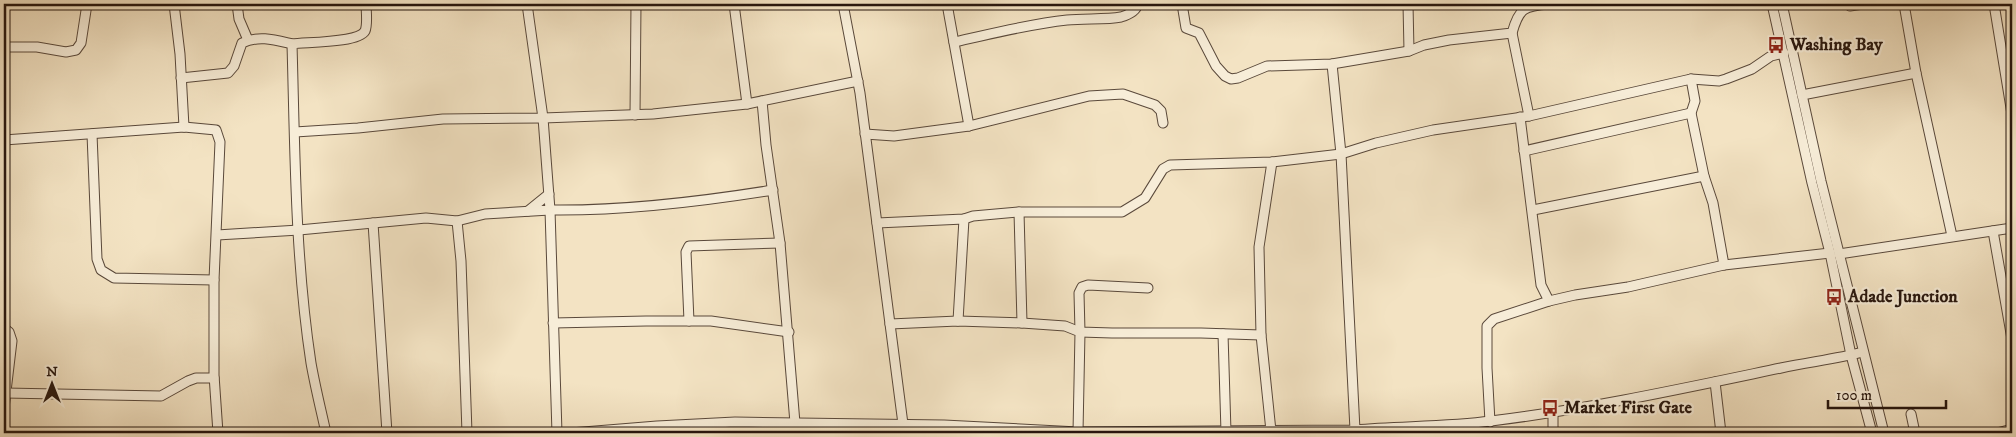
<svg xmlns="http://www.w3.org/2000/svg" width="2016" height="437" font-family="'IM FELL DW Pica',serif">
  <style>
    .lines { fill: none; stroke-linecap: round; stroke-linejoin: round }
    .minor-casing { stroke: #5a493b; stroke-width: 11 }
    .minor { stroke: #f7edd8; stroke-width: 9 }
    .labels { text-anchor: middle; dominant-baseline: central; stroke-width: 4.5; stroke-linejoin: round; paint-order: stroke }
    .poi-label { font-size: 18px; font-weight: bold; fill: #27160e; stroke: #f7edd8; text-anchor: start }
  </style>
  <rect width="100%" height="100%" fill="#f3e3c3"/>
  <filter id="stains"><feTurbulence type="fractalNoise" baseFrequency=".004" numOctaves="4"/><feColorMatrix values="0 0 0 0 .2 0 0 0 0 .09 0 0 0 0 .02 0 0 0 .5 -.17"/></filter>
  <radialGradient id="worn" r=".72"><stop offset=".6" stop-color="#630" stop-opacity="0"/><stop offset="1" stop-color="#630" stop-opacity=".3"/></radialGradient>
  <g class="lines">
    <g class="minor-casing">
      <g id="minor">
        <polyline points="174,4 180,54 184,127"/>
        <polyline points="237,4 239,19 248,40"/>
        <polyline points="734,4 747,104"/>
        <polyline points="843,4 860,93 903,424"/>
        <polyline points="947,4 969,126"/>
        <path d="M 1182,4 L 1186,28 L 1199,33 L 1216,66 L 1225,76 L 1231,79 L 1238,78 L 1267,66 L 1332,64 L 1409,51 L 1424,45 L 1449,40 L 1512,33 C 1519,8 1524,6 1549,4"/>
        <polyline points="1408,4 1409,51"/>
        <polyline points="1578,4 1593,4"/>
        <polyline points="1772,4 1812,183 1830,253 1851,355 1872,433"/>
        <polyline points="1782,4 1821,181 1884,433"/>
        <polyline points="1904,4 1916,73 1952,236"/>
        <polyline points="1994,4 2012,114"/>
        <polyline points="1850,6 1863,4"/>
        <polyline points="1512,33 1529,116"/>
        <path d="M 954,42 C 991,34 1029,24 1067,20 C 1083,18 1106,20 1121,17 C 1128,15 1136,11 1138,4"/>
        <polyline points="4,47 37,47 66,52 76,50 81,43 87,4"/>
        <polyline points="1332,64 1341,154 1355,430"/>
        <path d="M 181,78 L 228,73 L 234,66 L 242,43 C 259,35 275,40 292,44"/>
        <polyline points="1691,79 1695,101 1691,113 1704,176 1713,203 1724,265"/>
        <polyline points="1802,95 1916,73"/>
        <polyline points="762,101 766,145 780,243 795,423"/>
        <polyline points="635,115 636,4"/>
        <polyline points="1520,117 1541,285 1549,301 1575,295 1628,287 1724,265 1830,253"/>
        <polyline points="295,132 358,128 443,119 543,118 653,114 747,104 858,81"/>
        <polyline points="92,134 97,259 101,270 114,278 214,280"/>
        <polyline points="865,134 894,136 969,126 1089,96 1123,94 1155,105 1161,111 1163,123"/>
        <polyline points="4,140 184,127 216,130 220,142 214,280 214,375 218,433"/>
        <polyline points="1524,151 1691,113"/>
        <polyline points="1533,210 1704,176"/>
        <polyline points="528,211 549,194"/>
        <polyline points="1019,212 1022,323"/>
        <polyline points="457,221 461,261 467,433"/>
        <polyline points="373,223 387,433"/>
        <polyline points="877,223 964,219 973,216 1019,212 1122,212 1145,198 1163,169 1170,165 1272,162 1341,154 1376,143 1433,130 1529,116 1691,79 1719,81 1726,79 1752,69 1771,56 1784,53"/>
        <polyline points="1993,231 2012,339"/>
        <polyline points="217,235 299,230 426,218 457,221 485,214 550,210 543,118 527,4"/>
        <polyline points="1839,254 2012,228"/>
        <polyline points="1148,288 1088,285 1082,287 1079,293 1080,332 1112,333 1201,333 1261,335"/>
        <polyline points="689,321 686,252 689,246 780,243"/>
        <polyline points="958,321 964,219"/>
        <polyline points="553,323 646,321 711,321 789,332"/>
        <polyline points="890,324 958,321 1022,323 1065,326 1080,332 1078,432"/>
        <polyline points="4,328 9,332 12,341 4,408"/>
        <polyline points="1223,334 1226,432"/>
        <polyline points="1715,382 1721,433"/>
        <polyline points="5,393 161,396 188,381 196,378 214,378"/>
        <polyline points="1911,414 1915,433"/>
        <polyline points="1490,422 1487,368 1487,326 1494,319 1549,301"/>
        <polyline points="1271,431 1261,335 1259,247 1272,162"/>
        <path d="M 326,433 C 321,410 315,386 311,363 C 295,258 295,150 292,44 C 307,42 358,43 365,31 C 368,24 366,11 366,4"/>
        <path d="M 557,433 L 550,210 C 625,211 699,202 773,190"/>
        <path d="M 571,433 L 657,426 L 735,422 L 944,425 L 1078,432 L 1355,430 C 1400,426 1446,427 1491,421 C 1589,409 1685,388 1781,368 C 1809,362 1836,359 1863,352"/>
        <polyline points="1553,433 1553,412"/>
        <polyline points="1997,433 2012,429"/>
      </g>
    </g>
    <use href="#minor" class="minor"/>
  </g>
  <defs>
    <g id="bus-bare" transform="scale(1.35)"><path d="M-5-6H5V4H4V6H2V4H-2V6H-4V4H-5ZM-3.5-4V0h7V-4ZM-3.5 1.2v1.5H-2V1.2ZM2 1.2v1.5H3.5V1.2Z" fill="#8f2418" stroke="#f7edd8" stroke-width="2.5" paint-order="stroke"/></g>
  </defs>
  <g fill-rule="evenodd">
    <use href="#bus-bare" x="1776" y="45"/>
    <use href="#bus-bare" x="1834" y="297"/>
    <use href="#bus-bare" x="1550" y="408"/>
  </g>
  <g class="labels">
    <g class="poi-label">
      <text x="1790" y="45">Washing Bay</text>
      <text x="1848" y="297">Adade Junction</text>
      <text x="1564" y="408">Market First Gate</text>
    </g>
  </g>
  <rect width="2016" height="437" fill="none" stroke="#f3e3c3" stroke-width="20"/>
  <rect x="5" y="5" width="2006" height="427" fill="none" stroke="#27160e" stroke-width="2.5"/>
  <rect x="10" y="10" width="1996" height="417" fill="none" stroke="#27160e"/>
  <g transform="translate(52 384)" stroke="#f7edd8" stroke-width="4" paint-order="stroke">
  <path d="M0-4L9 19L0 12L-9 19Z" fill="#27160e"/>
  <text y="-8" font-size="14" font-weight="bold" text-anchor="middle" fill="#27160e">N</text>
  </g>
  <path d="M1828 400v8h118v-8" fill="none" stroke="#27160e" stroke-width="2.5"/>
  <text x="1836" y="400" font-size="15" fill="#27160e" stroke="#f7edd8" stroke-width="4" paint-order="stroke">100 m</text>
  <rect width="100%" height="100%" filter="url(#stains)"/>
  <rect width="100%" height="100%" fill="url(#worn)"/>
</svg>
